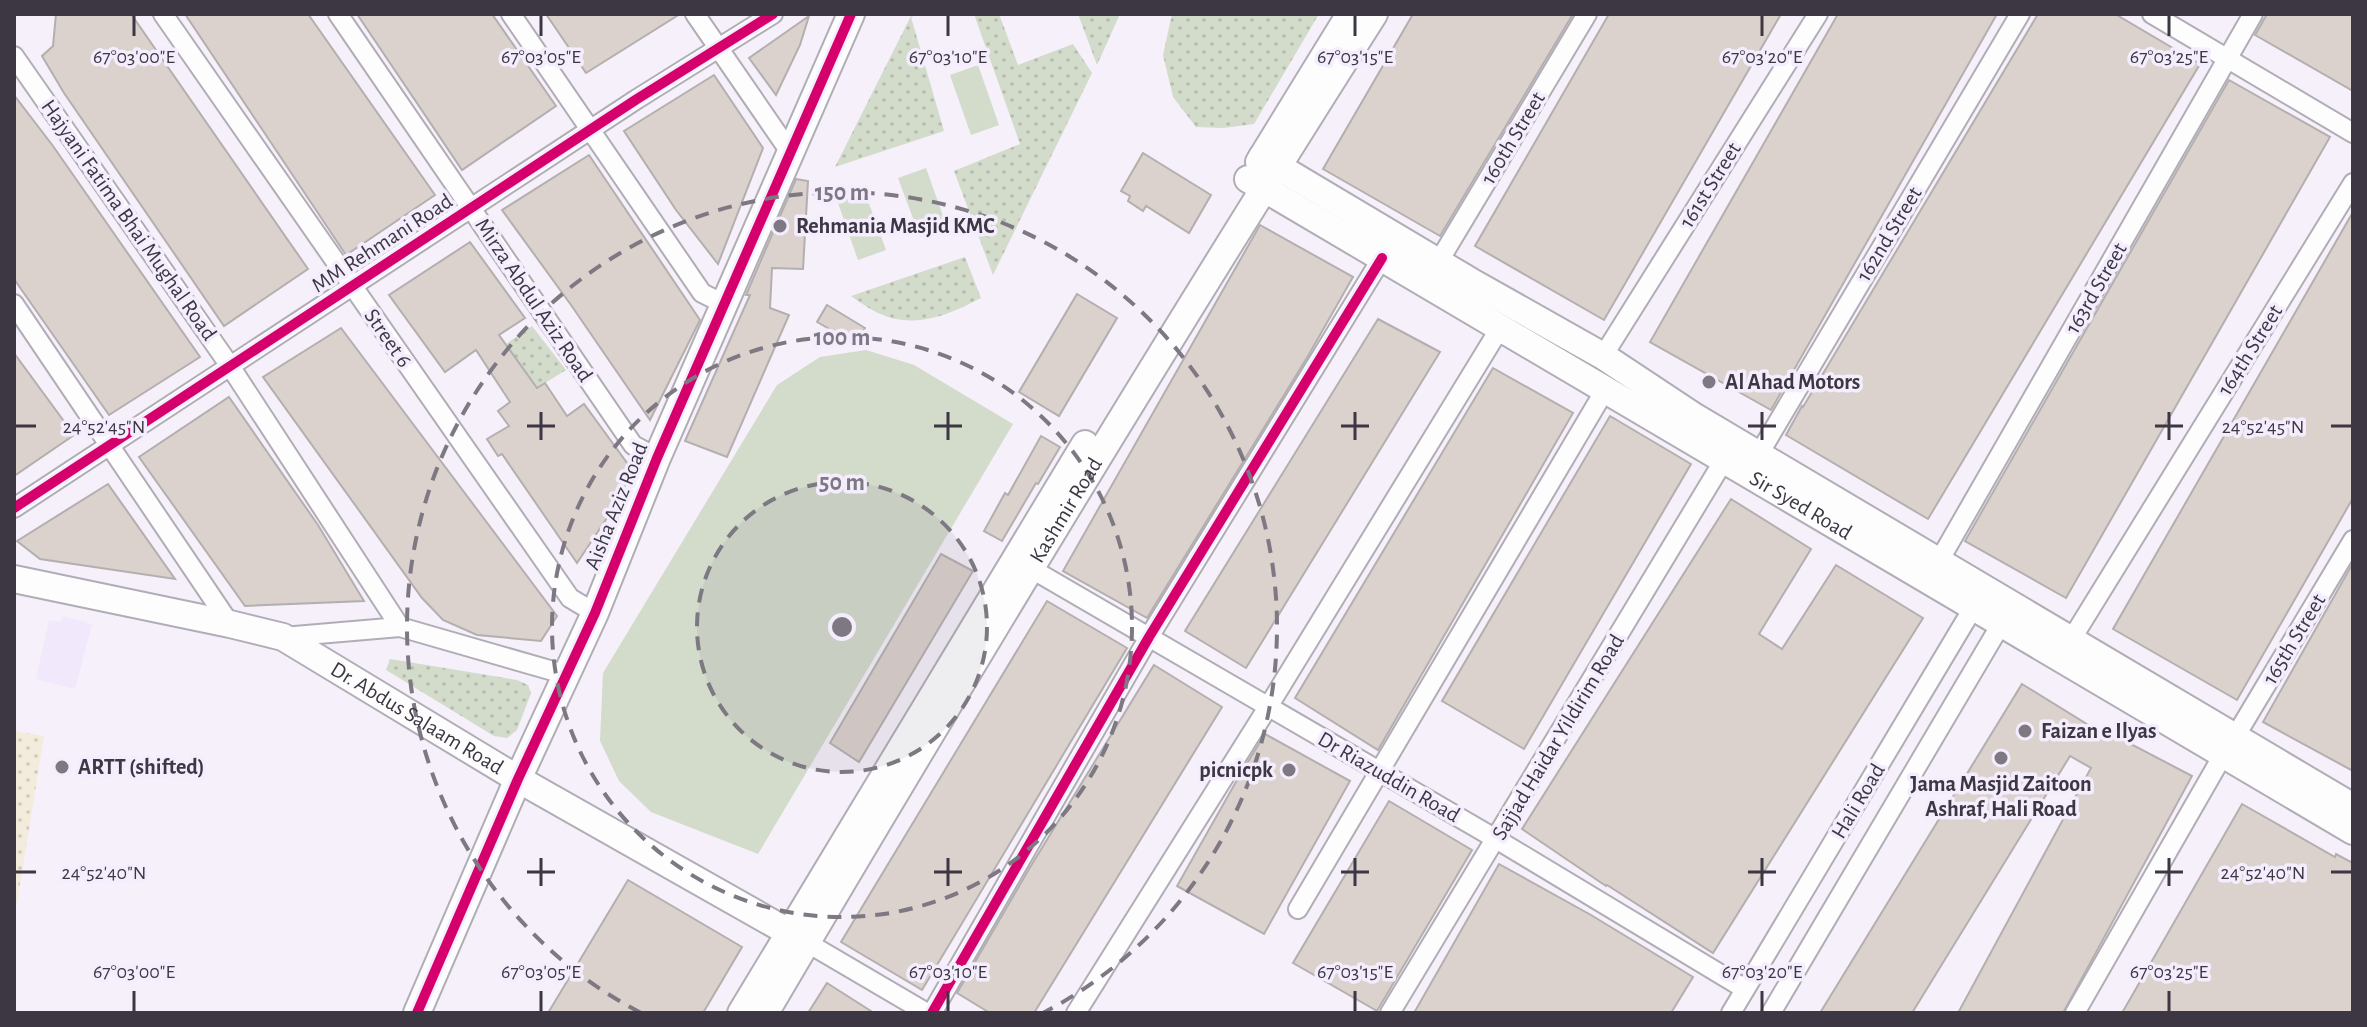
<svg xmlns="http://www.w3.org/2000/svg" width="2367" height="1027" font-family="'Alegreya Sans',sans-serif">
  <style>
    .built { fill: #f1e8fc }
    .grass { fill: url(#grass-dots) }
    .sand { fill: url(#sand-dots) }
    .garden { fill: #d3dbcb }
    .building { fill: #dbd1cd; stroke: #b4afaf; stroke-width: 2 }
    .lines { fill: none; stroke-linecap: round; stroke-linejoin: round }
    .street-casing { stroke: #b1adb6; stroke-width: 22 }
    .secondary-casing { stroke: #b1adb6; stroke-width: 30 }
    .street { stroke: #fefdfe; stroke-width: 18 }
    .secondary { stroke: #fefdfe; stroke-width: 26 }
    .cycleway-casing { stroke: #f4edfd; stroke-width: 15 }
    .cycleway { stroke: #d6006c; stroke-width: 10 }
    .ticks { fill: none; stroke: #3c3742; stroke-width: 3 }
    .ring { fill: none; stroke: #7d7882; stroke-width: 4; stroke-dasharray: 14 10 }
    .poi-dot { fill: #7d7882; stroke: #f4edfd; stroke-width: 3 }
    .labels { text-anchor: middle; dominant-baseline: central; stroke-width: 7; stroke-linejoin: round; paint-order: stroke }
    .street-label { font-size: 22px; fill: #3c3742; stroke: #f4edfd }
    .poi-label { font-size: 22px; font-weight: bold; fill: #3c3742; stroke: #f4edfd; text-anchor: start }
    .ticks-label { font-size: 20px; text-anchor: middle; fill: #3c3742; stroke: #f4edfd; stroke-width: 7; stroke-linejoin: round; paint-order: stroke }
    .centre { fill: #7d7882; stroke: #f4edfd; stroke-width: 4 }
    .ring-label { font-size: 24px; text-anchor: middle; font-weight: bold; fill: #7d7882; stroke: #f4edfd; stroke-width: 7; stroke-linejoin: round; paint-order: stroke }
  </style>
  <defs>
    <pattern id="grass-dots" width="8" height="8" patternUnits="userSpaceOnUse" patternTransform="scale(2)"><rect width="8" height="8" fill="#d3dbcb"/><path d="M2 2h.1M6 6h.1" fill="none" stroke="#b6bdb0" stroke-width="1.8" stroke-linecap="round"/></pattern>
    <pattern id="sand-dots" width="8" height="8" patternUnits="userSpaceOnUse" patternTransform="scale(2)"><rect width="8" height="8" fill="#f3ebdb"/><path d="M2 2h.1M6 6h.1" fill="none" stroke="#d1cabd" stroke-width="1.8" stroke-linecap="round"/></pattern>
  </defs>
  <rect width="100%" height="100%" fill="#f5f0fa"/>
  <polygon class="built" points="63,616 92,624 75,689 36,679 49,620 61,622"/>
  <g class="grass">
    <polygon points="912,14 919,14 911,17 944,131 835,167"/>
    <polygon points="974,14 999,14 1018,65 1073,44 1092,73 993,275 954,171 1020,144"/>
    <polygon points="1078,14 1120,14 1097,65"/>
    <polygon points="1172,14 1319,14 1254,124 1223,128 1196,127 1173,97 1163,55"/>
    <path d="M 965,257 L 981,298 C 948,315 915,330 878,313 C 869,309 860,302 851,296 Z"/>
    <polygon points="532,326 566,370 537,388 506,344"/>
    <polygon points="390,659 517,680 528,685 531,693 517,730 507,738 494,736 386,670"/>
  </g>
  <polygon class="sand" points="14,731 44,736 14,921"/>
  <g class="garden">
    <polygon points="978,65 999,125 971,135 950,75"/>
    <polygon points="926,168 947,227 920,237 898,178"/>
    <polygon points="864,190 886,250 858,260 837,200"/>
    <polygon points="866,350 914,365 1013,424 758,854 651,812 619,781 600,741 603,673 777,385 820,357"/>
  </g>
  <g class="building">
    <polygon points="56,14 131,14 308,269 224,326 64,93 42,56 53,46"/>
    <polygon points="185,14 308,14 435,195 346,255"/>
    <polygon points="357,14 492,14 556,106 462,170"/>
    <polygon points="546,14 680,14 586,73"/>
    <polygon points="1413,14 1573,14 1440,236 1323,169"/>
    <polygon points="1609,14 1781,14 1604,320 1475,246"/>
    <polygon points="1838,14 1997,14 1771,410 1650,342"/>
    <polygon points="2038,14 2115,14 2200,64 1928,519 1786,435 1802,406 1803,407"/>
    <polygon points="2267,14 2353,14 2353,91 2255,35"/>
    <polygon points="809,16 800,45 776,95 749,58"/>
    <polygon points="714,75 763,148 718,264 676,210 624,131"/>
    <polygon points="2229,80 2330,137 2066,598 1965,541"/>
    <polygon points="14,95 53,146 200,357 109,415 14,279"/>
    <polygon points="1143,153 1211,195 1189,233 1146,206 1143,211 1128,201 1130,196 1121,191"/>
    <polygon points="589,155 700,320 650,420 571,305 502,210"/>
    <polygon points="796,179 808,181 803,269 772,268 770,308 789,315 727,457 685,441 750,295 746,295"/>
    <polygon points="2353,212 2353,498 2237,700 2113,629"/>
    <polygon points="1260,225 1353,277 1308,356 1147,618 1063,571"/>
    <polygon points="470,242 525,318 499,335 537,388 545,383 567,416 584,404 633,471 607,518 577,563 502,454 498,456 487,439 509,426 498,411 510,402 476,350 445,372 389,295"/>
    <polygon points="1077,294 1117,318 1059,416 1019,392"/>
    <polygon points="827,305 865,328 856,344 817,322"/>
    <polygon points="1378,319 1440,352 1246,668 1185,631"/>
    <polygon points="341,328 557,616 541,641 477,635 443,620 422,598 263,377"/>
    <polygon points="14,353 74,435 14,476"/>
    <polygon points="1493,368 1573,413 1378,750 1295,698"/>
    <polygon points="229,397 318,525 364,601 245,606 139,457"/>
    <polygon points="1610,416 1691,464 1524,749 1442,701"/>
    <polygon points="1041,436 1060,447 1038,484 1036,483 1002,541 984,531 1005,493 1008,495"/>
    <polygon points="108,484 175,579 40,559 17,541"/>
    <polygon points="1731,499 1811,549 1759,634 1782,649 1836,565 1923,618 1713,953 1607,885 1606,886 1522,829"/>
    <polygon points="941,554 973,571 859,762 830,743"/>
    <polygon points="2353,563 2353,771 2263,722"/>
    <polygon points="1047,601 1127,648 922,990 841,942"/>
    <polygon points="1154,665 1222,707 1034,1013 990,1013 957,993 1029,869"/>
    <polygon points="2022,684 2108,737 2110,733 2192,776 2063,1013 1958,1013 2091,768 2070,756 1912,1013 1820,1013"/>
    <polygon points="1265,734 1350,781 1264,934 1177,886 1241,773"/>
    <polygon points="1389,801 1472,850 1377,1011 1293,963"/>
    <polygon points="2242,804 2335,857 2336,854 2353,863 2353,1013 2122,1013"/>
    <polygon points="1499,864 1591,915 1693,977 1671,1013 1414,1013"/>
    <polygon points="628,880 742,947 703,1013 548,1013"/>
    <polygon points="827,983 874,1013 808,1013"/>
  </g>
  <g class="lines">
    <g class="street-casing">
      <g id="street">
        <polyline points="163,14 570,598 595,613"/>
        <polyline points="338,14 633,445 657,458"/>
        <polyline points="511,14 702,293 724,304"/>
        <polyline points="695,14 790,152"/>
        <polyline points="2152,14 2353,133"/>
        <polyline points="14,56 230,366 400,627"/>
        <polyline points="1439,261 1587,14"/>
        <polyline points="14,304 230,624"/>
        <polyline points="1603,356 1818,14"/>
        <polyline points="1759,454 2020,14"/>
        <polyline points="14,508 637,99 773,14"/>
        <polyline points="1939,561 2253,14"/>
        <polyline points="1030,568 1496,839 1745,989"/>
        <polyline points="283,637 400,627 567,675"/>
        <polyline points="2071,640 2353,183"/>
        <polyline points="2235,737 2353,540"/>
        <polyline points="1298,909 1605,390"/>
        <polyline points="806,942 927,1013"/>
        <polyline points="932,1013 1149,637 1382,258"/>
        <polyline points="1076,1013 1268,707 1500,328"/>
        <polyline points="1390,1013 1724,460"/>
        <polyline points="1731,1013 1979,598"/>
        <polyline points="1771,1013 2007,614"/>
        <polyline points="2075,1013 2223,755"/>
      </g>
    </g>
    <g class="secondary-casing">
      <g id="secondary">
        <polyline points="1262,157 1470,281 1603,356 1695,417 2353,807"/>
        <polyline points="1259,162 1350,14"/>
        <path id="s1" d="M 1248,179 L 2353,831"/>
        <path id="s2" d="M 14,579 L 230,624 L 283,637 L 518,779 L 790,933"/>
        <polyline points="417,1013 518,779 595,613 657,458 851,14"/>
        <polyline points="741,1013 1085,444"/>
        <path id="s3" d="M 765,1013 C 963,677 1165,343 1374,14"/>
      </g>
    </g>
    <use href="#street" class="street"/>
    <use href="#secondary" class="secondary"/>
    <g class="cycleway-casing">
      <g id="cycleway">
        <polyline points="14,508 637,99 773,14"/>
        <polyline points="417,1013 518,779 595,613 657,458 851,14"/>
        <polyline points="932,1013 1149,637 1382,258"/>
      </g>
    </g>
    <use href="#cycleway" class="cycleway"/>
  </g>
  <path class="ticks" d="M 134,16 L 134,36M 541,16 L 541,36M 948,16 L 948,36M 1355,16 L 1355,36M 1762,16 L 1762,36M 2169,16 L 2169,36M 541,412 L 541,440M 948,412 L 948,440M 1355,412 L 1355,440M 1762,412 L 1762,440M 2169,412 L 2169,440M 16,426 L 36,426M 527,426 L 555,426M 934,426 L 962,426M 1341,426 L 1369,426M 1748,426 L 1776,426M 2155,426 L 2183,426M 2331,426 L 2351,426M 541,858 L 541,886M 948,858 L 948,886M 1355,858 L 1355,886M 1762,858 L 1762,886M 2169,858 L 2169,886M 16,872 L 36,872M 527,872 L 555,872M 934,872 L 962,872M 1341,872 L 1369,872M 1748,872 L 1776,872M 2155,872 L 2183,872M 2331,872 L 2351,872M 134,991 L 134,1011M 541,991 L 541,1011M 948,991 L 948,1011M 1355,991 L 1355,1011M 1762,991 L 1762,1011M 2169,991 L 2169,1011"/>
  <circle cx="842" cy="627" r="145" fill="#7d7882" fill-opacity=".12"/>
  <g class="ring">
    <circle cx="842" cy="627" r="145"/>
    <circle cx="842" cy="627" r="290"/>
    <path d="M641 1013A435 435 0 1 1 1043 1013"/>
  </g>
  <g class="poi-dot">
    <circle cx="780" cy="226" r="8"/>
    <circle cx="1709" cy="382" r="8"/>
    <circle cx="2025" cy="731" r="8"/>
    <circle cx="2001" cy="758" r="8"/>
    <circle cx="62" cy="767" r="8"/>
    <circle cx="1289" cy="770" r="8"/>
  </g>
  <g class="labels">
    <g class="street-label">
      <text transform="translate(1513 138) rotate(-59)">160th Street</text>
      <text transform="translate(1710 185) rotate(-58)">161st Street</text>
      <text transform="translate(129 220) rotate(55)">Hajyani Fatima Bhai Mughal Road</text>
      <text transform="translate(1889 234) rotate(-59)">162nd Street</text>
      <text transform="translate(382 243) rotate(-33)">MM Rehmani Road</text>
      <text transform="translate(2096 288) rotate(-60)">163rd Street</text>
      <text transform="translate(534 300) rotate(56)">Mirza Abdul Aziz Road</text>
      <text transform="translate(388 338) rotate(55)">Street 6</text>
      <text transform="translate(2250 350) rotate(-58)">164th Street</text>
      <text stroke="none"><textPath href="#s1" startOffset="642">Sir Syed Road</textPath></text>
      <text transform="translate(616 506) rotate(-68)">Aisha Aziz Road</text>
      <text stroke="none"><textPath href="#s3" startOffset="586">Kashmir Road</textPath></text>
      <text transform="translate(2294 639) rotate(-59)">165th Street</text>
      <text stroke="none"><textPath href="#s2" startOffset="432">Dr. Abdus Salaam Road</textPath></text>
      <text transform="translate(1558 737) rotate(-59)">Sajjad Haidar Yildirim Road</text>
      <text transform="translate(1389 777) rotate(30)">Dr Riazuddin Road</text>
      <text transform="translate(1858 801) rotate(-59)">Hali Road</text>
    </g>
    <g class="poi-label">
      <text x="796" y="226">Rehmania Masjid KMC</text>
      <text x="1725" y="382">Al Ahad Motors</text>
      <text x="2041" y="731">Faizan e Ilyas</text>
      <text x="78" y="767">ARTT (shifted)</text>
      <text x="1273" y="770" text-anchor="end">picnicpk</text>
      <text x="2001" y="784" text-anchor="middle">Jama Masjid Zaitoon<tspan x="2001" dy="25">Ashraf, Hali Road</tspan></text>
    </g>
  </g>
  <g class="ticks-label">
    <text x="134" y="63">67°03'00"E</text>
    <text x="541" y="63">67°03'05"E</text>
    <text x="948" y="63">67°03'10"E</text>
    <text x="1355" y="63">67°03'15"E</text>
    <text x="1762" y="63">67°03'20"E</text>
    <text x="2169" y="63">67°03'25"E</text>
    <text x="104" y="433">24°52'45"N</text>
    <text x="2263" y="433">24°52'45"N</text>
    <text x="104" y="879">24°52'40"N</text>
    <text x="2263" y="879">24°52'40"N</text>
    <text x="134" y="978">67°03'00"E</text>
    <text x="541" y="978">67°03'05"E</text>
    <text x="948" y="978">67°03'10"E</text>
    <text x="1355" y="978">67°03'15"E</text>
    <text x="1762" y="978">67°03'20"E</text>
    <text x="2169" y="978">67°03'25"E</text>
  </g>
  <circle cx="842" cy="627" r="12" class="centre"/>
  <g class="ring-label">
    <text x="842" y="200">150 m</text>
    <text x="842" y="345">100 m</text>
    <text x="842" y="490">50 m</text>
  </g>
  <rect width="2367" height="1027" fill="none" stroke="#3c3742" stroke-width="32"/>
</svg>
